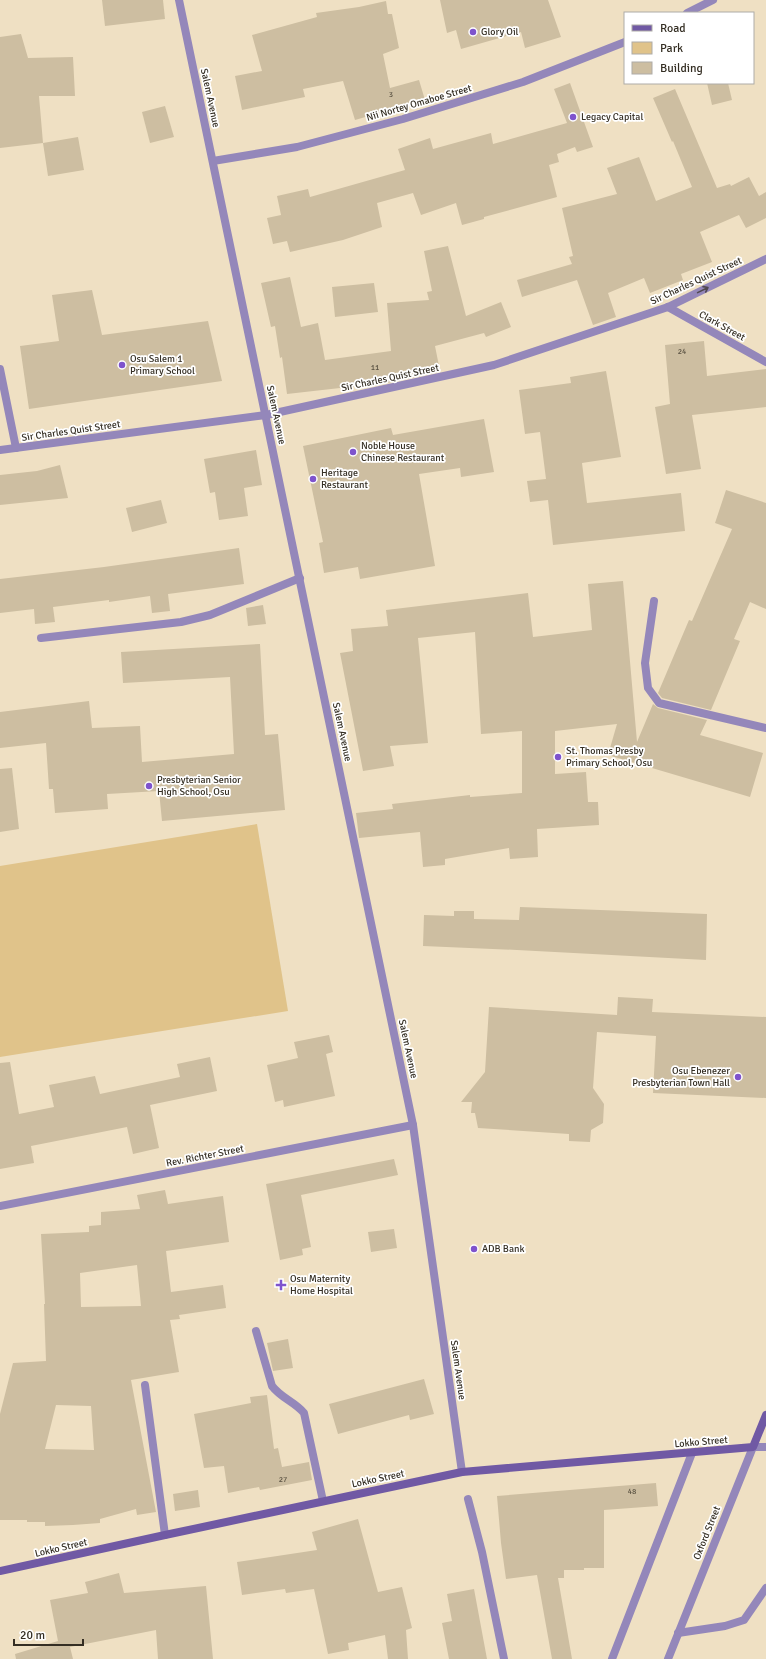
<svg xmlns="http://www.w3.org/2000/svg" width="766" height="1659" font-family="Signika,sans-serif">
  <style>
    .green { fill: #e0c38a }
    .building { fill: #cdbea1; fill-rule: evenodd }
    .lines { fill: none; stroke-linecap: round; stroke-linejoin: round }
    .lane { stroke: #9487ba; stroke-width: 8 }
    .street { stroke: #9487ba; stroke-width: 8 }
    .secondary { stroke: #7059a4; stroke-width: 8 }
    .oneway { stroke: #514950 }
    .poi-dot { fill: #7e53cd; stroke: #fff; stroke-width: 1.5 }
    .labels { text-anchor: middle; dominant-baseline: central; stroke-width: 3.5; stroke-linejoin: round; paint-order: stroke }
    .number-label { font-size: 8px; fill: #5a5242 }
    .poi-label { font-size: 10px; fill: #342e23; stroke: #fff; text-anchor: start }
    .street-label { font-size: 10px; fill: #342e23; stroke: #fff }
  </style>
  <rect width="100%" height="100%" fill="#efe0c3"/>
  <polygon class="green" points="257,824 288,1011 0,1057 0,866"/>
  <g class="building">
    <polygon points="102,0 163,0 165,19 105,26"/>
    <polygon points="440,0 548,0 561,37 525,48 521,32 461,49 456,30 447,33"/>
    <polygon points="386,1 388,14 392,14 399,48 383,54 390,88 419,80 425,100 355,120 343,81 303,89 305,97 242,110 235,76 262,71 252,35 317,17 316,13 359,7"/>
    <polygon points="21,34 28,58 73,57 75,96 39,96 43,143 0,148 0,37"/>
    <polygon points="570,83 593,147 577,152 575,147 557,154 559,162 549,165 557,197 484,217 484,219 462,225 456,203 421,215 413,193 377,203 382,227 343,240 290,252 287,241 273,244 267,218 281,215 277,196 308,189 310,197 405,170 398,149 430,138 433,149 491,133 493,144 567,123 554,89"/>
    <polygon points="707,83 728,83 732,100 712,105"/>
    <polygon points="675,89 717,188 730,184 731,186 749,177 759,196 766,192 766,218 746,228 739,215 700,232 712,262 681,274 683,280 650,293 644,278 608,293 616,317 593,325 577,280 522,297 517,280 572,264 569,257 573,256 562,208 617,194 607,168 639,157 656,201 692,187 673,141 672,142 653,98"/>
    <polygon points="165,106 174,137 150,143 142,112"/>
    <polygon points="78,137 84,170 48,176 43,143"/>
    <polygon points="448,246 466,316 501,302 511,327 486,337 484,333 435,346 440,371 393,382 287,394 282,357 280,358 275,326 271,327 261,283 290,277 301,327 318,323 325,360 391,351 387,303 429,300 427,292 432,291 424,251"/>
    <polygon points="374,283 378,312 335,317 332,287"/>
    <polygon points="92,290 102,335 208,321 222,381 29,409 20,346 59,341 52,295"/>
    <polygon points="704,341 707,376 766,369 766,407 692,415 701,469 666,474 655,407 670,404 665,345"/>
    <polygon points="606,371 621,457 582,463 587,503 681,493 685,531 553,545 548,500 530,502 527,481 546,479 540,432 525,434 519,390 571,383 570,377"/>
    <polygon points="484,419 494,472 461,477 460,468 419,474 435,566 360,579 358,567 324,573 319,543 323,542 303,446 391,428 393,435"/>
    <polygon points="256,450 262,485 244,488 248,516 219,520 215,492 210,493 204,459"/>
    <polygon points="60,465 68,498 0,505 0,475 37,471"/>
    <polygon points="726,490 766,503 766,609 750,602 734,639 740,641 711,710 662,698 658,693 689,620 692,621 732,529 715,523"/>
    <polygon points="161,500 167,523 132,532 126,508"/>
    <polygon points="239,548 244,584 168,594 170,611 152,613 150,596 109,602 109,600 53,607 55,622 35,624 34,609 0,613 0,579 104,567"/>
    <polygon points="623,581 637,742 653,704 658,708 707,720 700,735 763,753 750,797 608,755 617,724 555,731 555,774 586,772 588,802 598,802 599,825 537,829 538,857 510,859 509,848 445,859 445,865 423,867 420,832 359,838 356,813 393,809 392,804 470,795 470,797 522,793 522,731 481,734 475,632 418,638 428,743 390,746 394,766 363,771 340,653 353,651 351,629 388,626 386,610 528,593 533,637 592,630 588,584"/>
    <polygon points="263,605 266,624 248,626 246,608"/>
    <polygon points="260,644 265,735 278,734 285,810 162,821 159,791 107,794 108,809 55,813 53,789 49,789 46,743 0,748 0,712 89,701 92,728 140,726 142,762 234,754 230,677 123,683 121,652"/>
    <polygon points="12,768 19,829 0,832 0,769"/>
    <polygon points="520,907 707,914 706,960 517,950 423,946 424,915 454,916 454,911 474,911 474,919 519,920"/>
    <polygon points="618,997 653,999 652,1012 766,1017 766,1098 653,1093 656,1036 597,1032 593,1088 604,1104 603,1123 591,1130 590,1142 569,1141 569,1134 478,1128 475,1113 471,1113 472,1102 461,1102 485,1072 489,1007 617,1015"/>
    <polygon points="329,1035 333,1052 326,1054 335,1096 284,1107 283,1100 275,1102 267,1065 298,1058 294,1042"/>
    <polygon points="210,1057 217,1091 150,1105 159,1148 133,1154 127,1127 31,1146 34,1163 0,1169 0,1063 10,1062 19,1114 54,1107 49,1085 95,1076 100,1094 180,1077 177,1064"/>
    <polygon points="394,1159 398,1175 301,1195 311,1247 302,1249 303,1255 280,1260 266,1184"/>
    <path d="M 165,1190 L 168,1204 L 223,1196 L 229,1242 L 166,1251 L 171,1292 L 223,1285 L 226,1308 L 179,1315 L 180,1319 L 170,1320 L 179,1372 L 131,1380 L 156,1512 L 137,1515 L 136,1509 L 100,1519 L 100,1523 L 73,1525 L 45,1526 L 45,1522 L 27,1522 L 27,1520 L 0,1520 L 0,1414 L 13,1363 L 46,1361 L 44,1304 L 45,1304 L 41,1234 L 89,1232 L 89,1226 L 101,1225 L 101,1212 L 140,1209 L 137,1195 ZM 137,1265 L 141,1306 L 81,1307 L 80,1273 ZM 56,1405 L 91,1406 L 94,1450 L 45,1449 Z"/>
    <polygon points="394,1229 397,1248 371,1252 368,1232"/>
    <polygon points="288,1339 293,1368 273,1371 267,1343"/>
    <polygon points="424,1379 434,1414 410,1420 409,1415 338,1434 329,1404"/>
    <polygon points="267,1395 274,1449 278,1448 282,1467 309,1462 312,1480 260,1490 259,1487 228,1493 224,1466 204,1468 194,1414 251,1403 250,1397"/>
    <polygon points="656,1483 658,1506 604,1510 604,1568 584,1568 584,1570 564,1570 564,1578 558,1578 572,1659 552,1659 537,1575 506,1579 501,1543 497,1496"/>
    <polygon points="198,1490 200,1507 175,1511 173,1494"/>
    <polygon points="358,1519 378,1592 402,1587 412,1628 406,1630 408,1659 388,1659 385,1635 348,1643 349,1650 328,1654 314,1589 286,1593 285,1589 242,1595 237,1562 317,1550 312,1532"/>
    <polygon points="119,1573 124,1593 206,1586 213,1659 158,1659 156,1630 70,1647 73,1659 16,1659 15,1654 58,1641 50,1600 88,1593 85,1582"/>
    <polygon points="474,1589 487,1659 449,1659 442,1623 452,1621 447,1594"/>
  </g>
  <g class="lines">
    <g class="lane">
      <polyline points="654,601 645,663 648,688 659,703 766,728"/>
      <polyline points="41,638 181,622 210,615 300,578"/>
      <path d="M 256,1331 L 272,1386 C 281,1398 295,1402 304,1413 L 323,1501"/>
      <polyline points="145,1385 165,1535"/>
      <polyline points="678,1633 725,1626 744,1620 766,1588"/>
    </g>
    <g class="street">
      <polyline points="179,0 413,1125 462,1472"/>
      <polyline points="687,13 713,0"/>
      <polyline points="213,161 297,147 403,119 523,82 625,42"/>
      <polyline points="668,307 766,362"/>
      <polyline points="0,369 16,448"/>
      <polyline points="0,450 266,415 494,365 668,307 766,259"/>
      <polyline points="0,1206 413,1125"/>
      <polyline points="468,1499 482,1552 504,1659"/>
      <polyline points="612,1659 692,1453"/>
      <polyline points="668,1659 753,1447 766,1447"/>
    </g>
    <polyline class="secondary" points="0,1571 165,1535 462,1472 753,1447 766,1415"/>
  </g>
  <defs><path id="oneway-shaft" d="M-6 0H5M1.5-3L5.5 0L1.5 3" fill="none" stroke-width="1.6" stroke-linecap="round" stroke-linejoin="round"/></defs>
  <use class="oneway" href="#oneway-shaft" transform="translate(703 290) rotate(-26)"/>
  <g class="poi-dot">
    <circle cx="473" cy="32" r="4"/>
    <circle cx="573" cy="117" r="4"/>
    <circle cx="122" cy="365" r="4"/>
    <circle cx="353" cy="452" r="4"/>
    <circle cx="313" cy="479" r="4"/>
    <circle cx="558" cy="757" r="4"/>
    <circle cx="149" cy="786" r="4"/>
    <circle cx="738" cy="1077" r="4"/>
    <circle cx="474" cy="1249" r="4"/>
    <path d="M279 1279h4v4h4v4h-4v4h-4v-4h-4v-4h4z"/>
  </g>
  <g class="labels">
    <g class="number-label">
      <text x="391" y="94">3</text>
      <text x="682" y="351">24</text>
      <text x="375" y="367">11</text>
      <text x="283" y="1479">27</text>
      <text x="632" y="1491">48</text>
    </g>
    <g class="poi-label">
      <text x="481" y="32">Glory Oil</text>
      <text x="581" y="117">Legacy Capital</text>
      <text x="130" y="359">Osu Salem 1<tspan x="130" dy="12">Primary School</tspan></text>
      <text x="361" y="446">Noble House<tspan x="361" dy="12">Chinese Restaurant</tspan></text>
      <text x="321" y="473">Heritage<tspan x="321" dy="12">Restaurant</tspan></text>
      <text x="566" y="751">St. Thomas Presby<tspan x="566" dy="12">Primary School, Osu</tspan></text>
      <text x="157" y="780">Presbyterian Senior<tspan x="157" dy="12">High School, Osu</tspan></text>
      <text x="730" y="1071" text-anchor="end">Osu Ebenezer<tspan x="730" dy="12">Presbyterian Town Hall</tspan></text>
      <text x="482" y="1249">ADB Bank</text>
      <text x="290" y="1279">Osu Maternity<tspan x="290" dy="12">Home Hospital</tspan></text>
    </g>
    <g class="street-label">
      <text transform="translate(210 98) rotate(78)">Salem Avenue</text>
      <text transform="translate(419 103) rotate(-16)">Nii Nortey Omaboe Street</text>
      <text transform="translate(696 281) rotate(-25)">Sir Charles Quist Street</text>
      <text transform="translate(722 326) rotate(29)">Clark Street</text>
      <text transform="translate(390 378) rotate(-12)">Sir Charles Quist Street</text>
      <text transform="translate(276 415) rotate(78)">Salem Avenue</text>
      <text transform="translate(71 431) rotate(-8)">Sir Charles Quist Street</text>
      <text transform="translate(342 732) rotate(78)">Salem Avenue</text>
      <text transform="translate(408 1049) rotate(78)">Salem Avenue</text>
      <text transform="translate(205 1156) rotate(-11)">Rev. Richter Street</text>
      <text transform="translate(458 1370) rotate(82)">Salem Avenue</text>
      <text transform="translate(701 1442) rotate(-5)">Lokko Street</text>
      <text transform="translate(378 1479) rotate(-12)">Lokko Street</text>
      <text transform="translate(707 1533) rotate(-68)">Oxford Street</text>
      <text transform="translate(61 1548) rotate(-13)">Lokko Street</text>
    </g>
  </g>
  <rect x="624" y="12" width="130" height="72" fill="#ffffff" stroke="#aeaba7"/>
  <rect x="632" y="25" width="20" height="6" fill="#7059a4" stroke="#aeaba7"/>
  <text x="660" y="32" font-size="12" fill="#342e23">Road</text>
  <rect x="632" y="42" width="20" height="12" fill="#e0c38a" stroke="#aeaba7"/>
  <text x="660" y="52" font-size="12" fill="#342e23">Park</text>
  <rect x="632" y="62" width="20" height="12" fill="#cdbea1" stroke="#aeaba7"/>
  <text x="660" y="72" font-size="12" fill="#342e23">Building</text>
  <path d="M14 1639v6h69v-6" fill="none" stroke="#342e23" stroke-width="2"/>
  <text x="20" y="1639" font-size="12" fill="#342e23" stroke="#ffffff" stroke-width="3" paint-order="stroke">20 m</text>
</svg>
